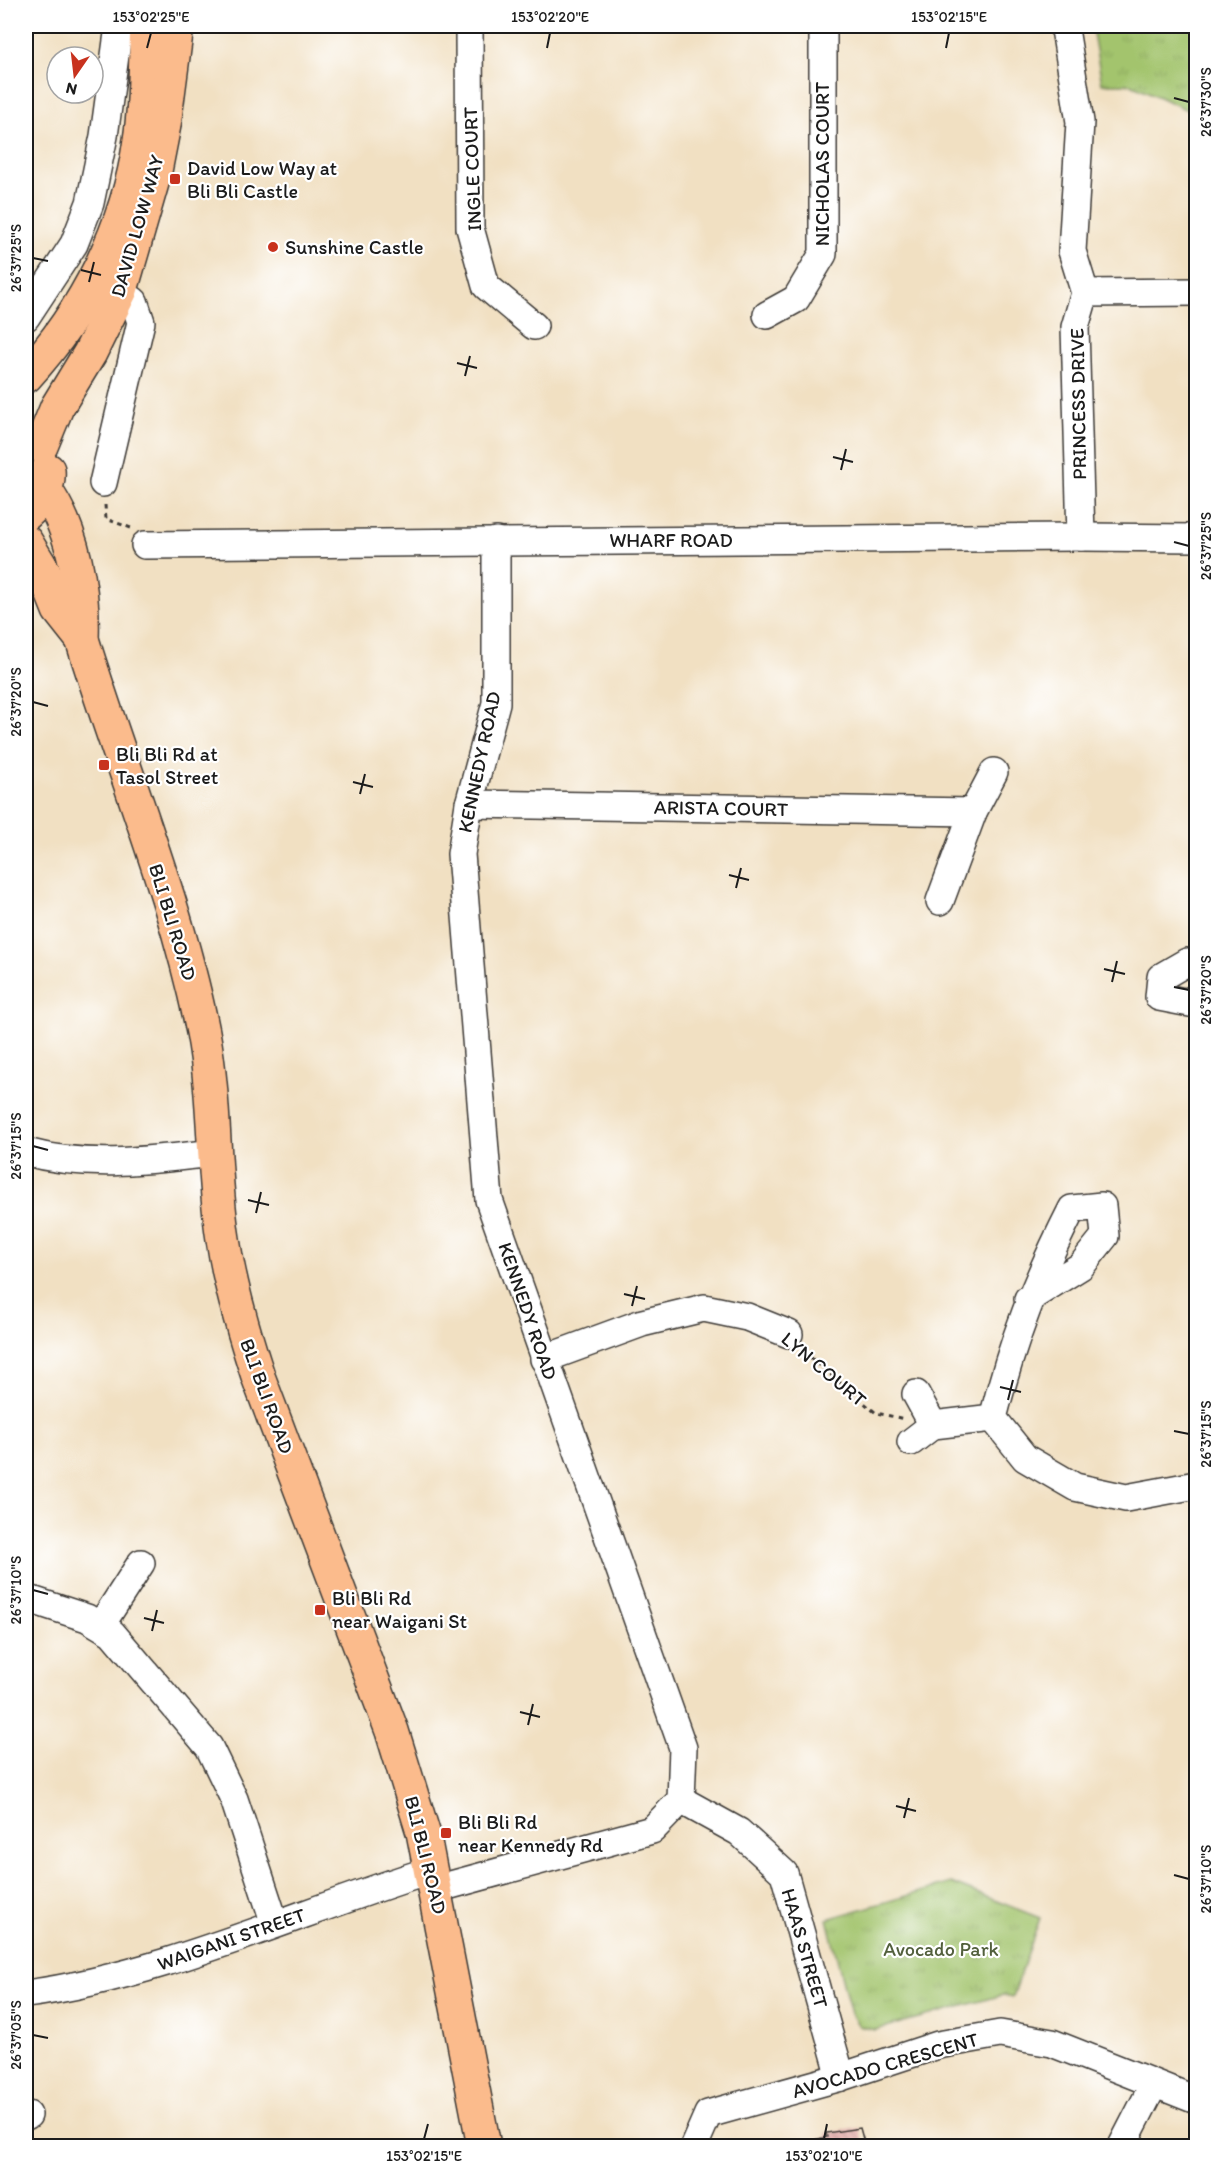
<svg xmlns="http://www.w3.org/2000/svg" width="1222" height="2172" font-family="Itim,sans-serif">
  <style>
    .park { fill: url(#park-tufts); stroke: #607044; stroke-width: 1.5 }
    .building { fill: url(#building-back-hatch) }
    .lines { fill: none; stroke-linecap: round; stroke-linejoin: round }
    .minor-casing { stroke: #3c3935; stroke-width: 30 }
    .major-casing { stroke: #3c3935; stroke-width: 36 }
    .path { stroke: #3c3935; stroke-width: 3; stroke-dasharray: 4.5 4.5; stroke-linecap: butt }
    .minor { stroke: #fff; stroke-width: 27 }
    .major { stroke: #fbbb8c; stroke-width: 33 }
    .ticks { fill: none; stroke: #1c1c1c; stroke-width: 2 }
    .poi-dot { fill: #c8321e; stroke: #fff; stroke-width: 2 }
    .labels { text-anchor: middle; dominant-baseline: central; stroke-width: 4.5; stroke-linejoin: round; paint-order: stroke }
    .street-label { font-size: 20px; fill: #1c1c1c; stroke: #fff }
    .poi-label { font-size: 20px; fill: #1c1c1c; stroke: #fff; text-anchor: start }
    .park-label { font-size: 20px; fill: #525f3c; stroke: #fff }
    .neatline { fill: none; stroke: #1c1c1c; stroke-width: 2 }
    .ticks-label { font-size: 15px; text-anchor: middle; fill: #1c1c1c }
  </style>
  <defs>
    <pattern id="park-tufts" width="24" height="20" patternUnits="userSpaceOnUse" patternTransform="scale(1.5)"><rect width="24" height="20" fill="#a3c46d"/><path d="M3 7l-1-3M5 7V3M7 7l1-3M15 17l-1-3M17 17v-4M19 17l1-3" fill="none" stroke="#8ca85e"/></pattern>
    <pattern id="building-back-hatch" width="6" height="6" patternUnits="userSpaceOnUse" patternTransform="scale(1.5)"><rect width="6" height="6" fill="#e0a9a6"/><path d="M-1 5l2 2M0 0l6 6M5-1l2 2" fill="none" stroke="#c0918e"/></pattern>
  </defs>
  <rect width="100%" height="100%" fill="#fff"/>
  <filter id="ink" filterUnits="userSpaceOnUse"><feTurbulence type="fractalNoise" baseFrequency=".0167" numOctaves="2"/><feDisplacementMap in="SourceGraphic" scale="12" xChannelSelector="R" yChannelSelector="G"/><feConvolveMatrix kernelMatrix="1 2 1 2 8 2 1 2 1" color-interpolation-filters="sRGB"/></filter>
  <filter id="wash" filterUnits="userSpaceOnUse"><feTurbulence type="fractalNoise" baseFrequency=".008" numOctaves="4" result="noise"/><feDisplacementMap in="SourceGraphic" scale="24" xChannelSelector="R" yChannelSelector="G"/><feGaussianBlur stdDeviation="1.35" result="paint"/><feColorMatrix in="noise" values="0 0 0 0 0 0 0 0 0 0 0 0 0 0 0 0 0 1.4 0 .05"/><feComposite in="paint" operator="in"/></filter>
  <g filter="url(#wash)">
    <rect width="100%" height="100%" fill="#f1e0c2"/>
    <g class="park">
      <polygon points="1085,26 1196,26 1196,114 1131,84 1102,84 1093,33"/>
      <polygon points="951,1883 1040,1918 1013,1997 1003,1995 875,2030 859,2026 851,2014 827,1919"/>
    </g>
    <g id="blocks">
      <polygon class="building" points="860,2128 865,2146 809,2146 809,2141 827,2137 826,2133"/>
    </g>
  </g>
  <g filter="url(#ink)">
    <use href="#blocks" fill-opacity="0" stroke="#3c3935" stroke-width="1.5"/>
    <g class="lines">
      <g class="minor-casing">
        <g id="minor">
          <polyline points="469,26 470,228 486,286 534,326"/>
          <polyline points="1062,26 1065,29 1080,122 1072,251 1085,293 1075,327 1081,537"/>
          <polyline points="1085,293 1196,292"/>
          <polyline points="767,315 796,299 823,254 823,26"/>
          <polyline points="26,317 74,244 90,203 104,136 119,26"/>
          <polyline points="103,483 141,322 134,301 105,281"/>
          <polyline points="145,545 1081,537 1196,538"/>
          <polyline points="469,804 973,812 940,901"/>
          <polyline points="973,812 994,772"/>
          <polyline points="1196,963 1187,962 1161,977 1159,997 1190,1003 1196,997"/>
          <path d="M 26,1152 C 88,1169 152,1160 215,1153"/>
          <path d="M 1028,1299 L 1081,1266 L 1105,1236 L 1102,1206 L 1072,1209 C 1035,1282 1013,1339 993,1418 L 1025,1458 L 1075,1487 L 1126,1498 L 1196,1485"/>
          <polyline points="544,1359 642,1323 704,1308 747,1317 789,1334"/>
          <polyline points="916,1394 933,1425"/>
          <polyline points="911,1442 933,1425 993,1418"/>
          <polyline points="26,1598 87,1618 112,1633 209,1747 234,1799 275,1924"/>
          <polyline points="101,1625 141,1563"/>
          <polyline points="681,1800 739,1832 784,1873 841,2077"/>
          <polyline points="436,1889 652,1830 681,1800 683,1748 489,1200 461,854 469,804 496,703 496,541"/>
          <path d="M 26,1994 C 166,1975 297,1912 432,1870"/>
          <polyline points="26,2116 28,2115"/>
          <polyline points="694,2146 708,2114 841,2077 938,2045 1000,2034 1052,2043 1196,2100"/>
          <polyline points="1122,2146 1154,2084"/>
        </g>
      </g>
      <g class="major-casing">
        <g id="major">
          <path d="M 26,376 C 85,312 128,227 140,140 C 146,102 145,63 147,26"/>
          <polyline points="41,446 57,407 90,353 121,290 154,176 164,125 177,26"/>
          <path d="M 45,490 C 74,530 84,590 82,639 C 122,769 176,898 203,1032 C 216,1100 212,1171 223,1239 C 230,1287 244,1334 259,1379 L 392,1731 L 423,1832 L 484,2146"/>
          <path d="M 26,514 C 39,502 50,489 48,470"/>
          <polyline points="26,542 43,570 59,610 82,639"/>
        </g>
      </g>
      <g class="path">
        <polyline points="105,505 106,519 131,528"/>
        <polyline points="803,1351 876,1413 905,1419"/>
      </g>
      <use href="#minor" class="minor"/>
      <use href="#major" class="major"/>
    </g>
  </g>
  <path class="ticks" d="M 147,48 L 151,33M 547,48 L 550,33M 946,48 L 949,33M 1174,98 L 1189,102M 33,258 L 48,261M 81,270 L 101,275M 89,282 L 94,262M 457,363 L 477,368M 465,376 L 470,356M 833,457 L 853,462M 841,470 L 846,449M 1174,542 L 1189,546M 33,702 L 48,706M 353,782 L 373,787M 360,794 L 365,774M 729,875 L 749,880M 736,888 L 741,868M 1104,969 L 1125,974M 1112,982 L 1117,961M 1174,987 L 1189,990M 33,1146 L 48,1150M 248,1200 L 269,1205M 256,1213 L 261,1192M 624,1294 L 645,1299M 632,1306 L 637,1286M 1000,1387 L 1021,1392M 1008,1400 L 1013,1380M 1174,1431 L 1189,1434M 33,1590 L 48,1594M 144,1618 L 164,1623M 152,1631 L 157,1610M 520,1712 L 540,1717M 528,1725 L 533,1704M 896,1806 L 916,1811M 904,1818 L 909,1798M 1174,1875 L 1189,1879M 33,2035 L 48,2038M 424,2139 L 428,2124M 824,2139 L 827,2124"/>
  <g class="poi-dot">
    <rect x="169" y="173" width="12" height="12" rx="3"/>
    <circle cx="273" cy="247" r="6"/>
    <rect x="98" y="759" width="12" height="12" rx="3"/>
    <rect x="314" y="1604" width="12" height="12" rx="3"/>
    <rect x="440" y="1827" width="12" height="12" rx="3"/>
  </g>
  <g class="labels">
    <g class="street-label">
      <text transform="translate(822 164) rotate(-90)">NICHOLAS COURT</text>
      <text transform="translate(472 169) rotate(-92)">INGLE COURT</text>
      <text transform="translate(137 226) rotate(-74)">DAVID LOW WAY</text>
      <text transform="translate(1078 404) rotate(-91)">PRINCESS DRIVE</text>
      <text x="671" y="540">WHARF ROAD</text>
      <text transform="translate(479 762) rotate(-78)">KENNEDY ROAD</text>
      <text transform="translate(721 808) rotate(1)">ARISTA COURT</text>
      <text transform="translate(173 922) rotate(73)">BLI BLI ROAD</text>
      <text transform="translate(528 1311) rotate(71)">KENNEDY ROAD</text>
      <text transform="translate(824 1369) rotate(40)">LYN COURT</text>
      <text transform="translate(267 1396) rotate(70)">BLI BLI ROAD</text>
      <text transform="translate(426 1855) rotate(76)">BLI BLI ROAD</text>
      <text transform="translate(231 1939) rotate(-19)">WAIGANI STREET</text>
      <text transform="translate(805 1948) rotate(74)">HAAS STREET</text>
      <text transform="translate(885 2065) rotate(-16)">AVOCADO CRESCENT</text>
    </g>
    <g class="poi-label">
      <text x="187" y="168">David Low Way at<tspan x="187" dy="23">Bli Bli Castle</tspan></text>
      <text x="285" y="247">Sunshine Castle</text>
      <text x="116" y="754">Bli Bli Rd at<tspan x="116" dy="23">Tasol Street</tspan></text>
      <text x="332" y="1598">Bli Bli Rd<tspan x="332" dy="23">near Waigani St</tspan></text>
      <text x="458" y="1822">Bli Bli Rd<tspan x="458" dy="23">near Kennedy Rd</tspan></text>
    </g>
    <g class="park-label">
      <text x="941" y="1949">Avocado Park</text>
    </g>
  </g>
  <rect width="1222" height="2172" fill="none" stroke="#fff" stroke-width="66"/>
  <g transform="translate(75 75) rotate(194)"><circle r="28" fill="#ffffff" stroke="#a4a4a4" stroke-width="1.5"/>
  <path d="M0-4.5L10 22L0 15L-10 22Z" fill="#c8321e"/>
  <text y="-9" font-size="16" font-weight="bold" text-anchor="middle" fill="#1c1c1c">N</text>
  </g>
  <rect x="33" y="33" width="1156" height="2106" class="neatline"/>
  <g class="ticks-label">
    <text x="151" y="22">153°02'25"E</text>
    <text x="550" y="22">153°02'20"E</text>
    <text x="949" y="22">153°02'15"E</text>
    <text transform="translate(1206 102) rotate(-90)" y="5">26°37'30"S</text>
    <text transform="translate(16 258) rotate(-90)" y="5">26°37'25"S</text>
    <text transform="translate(1206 546) rotate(-90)" y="5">26°37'25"S</text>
    <text transform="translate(16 702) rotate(-90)" y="5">26°37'20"S</text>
    <text transform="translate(1206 990) rotate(-90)" y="5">26°37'20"S</text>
    <text transform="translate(16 1146) rotate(-90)" y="5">26°37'15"S</text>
    <text transform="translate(1206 1434) rotate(-90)" y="5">26°37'15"S</text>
    <text transform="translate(16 1590) rotate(-90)" y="5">26°37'10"S</text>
    <text transform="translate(1206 1879) rotate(-90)" y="5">26°37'10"S</text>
    <text transform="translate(16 2035) rotate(-90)" y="5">26°37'05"S</text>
    <text x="424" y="2161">153°02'15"E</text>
    <text x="824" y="2161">153°02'10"E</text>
  </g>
</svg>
